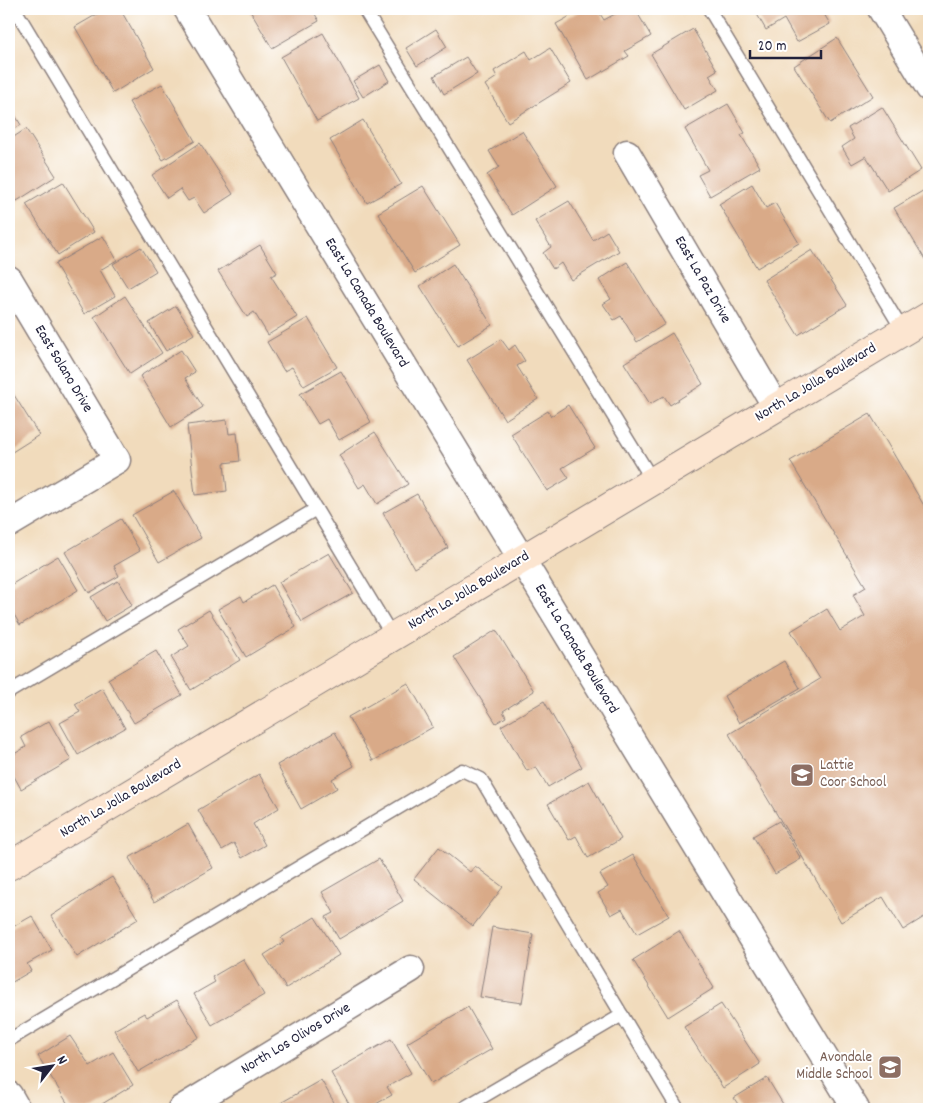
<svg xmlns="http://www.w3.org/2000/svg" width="938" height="1118" font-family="Dekko,sans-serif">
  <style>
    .building { fill: #d9aa88 }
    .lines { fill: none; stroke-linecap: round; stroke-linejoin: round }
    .lane-casing { stroke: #8a7e7c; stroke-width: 15 }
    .street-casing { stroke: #8a7e7c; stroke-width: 29 }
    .secondary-casing { stroke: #8a7e7c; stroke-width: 30 }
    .lane { stroke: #fff; stroke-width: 12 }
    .street { stroke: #fff; stroke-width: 26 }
    .secondary { stroke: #fce5d0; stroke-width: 28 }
    .labels { text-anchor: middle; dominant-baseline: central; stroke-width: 4; stroke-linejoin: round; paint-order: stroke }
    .street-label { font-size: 15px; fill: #22223b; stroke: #fff }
    .education-label { font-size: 15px; fill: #785e54; stroke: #fff; text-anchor: start }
  </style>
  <rect width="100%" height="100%" fill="#fff"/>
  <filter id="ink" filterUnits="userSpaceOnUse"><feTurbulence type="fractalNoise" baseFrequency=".02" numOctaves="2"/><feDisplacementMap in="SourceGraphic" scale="10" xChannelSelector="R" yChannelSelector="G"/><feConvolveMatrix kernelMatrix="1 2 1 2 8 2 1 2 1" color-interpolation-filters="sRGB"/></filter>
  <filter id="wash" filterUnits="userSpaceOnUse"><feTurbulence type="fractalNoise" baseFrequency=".0096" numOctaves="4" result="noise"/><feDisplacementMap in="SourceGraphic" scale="20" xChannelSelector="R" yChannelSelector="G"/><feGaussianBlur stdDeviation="1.12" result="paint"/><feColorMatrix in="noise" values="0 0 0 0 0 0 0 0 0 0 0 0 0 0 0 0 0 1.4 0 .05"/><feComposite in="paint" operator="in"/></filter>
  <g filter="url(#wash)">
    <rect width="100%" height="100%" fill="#f1dbbc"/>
    <g id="blocks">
      <g class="building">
        <polygon points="106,9 120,9 154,68 113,93 75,27"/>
        <polygon points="249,9 312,9 319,21 272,48"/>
        <polygon points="583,9 597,9 604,20 624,9 635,9 651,36 625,51 629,56 588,80 556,24"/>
        <polygon points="754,9 821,9 830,24 797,42 784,19 766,30"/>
        <polygon points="436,29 447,47 417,66 406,48"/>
        <polygon points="693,29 717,70 709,75 718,90 684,110 651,54"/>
        <polygon points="323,33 359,98 317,121 281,57"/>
        <polygon points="837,38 873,96 830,123 794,66"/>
        <polygon points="550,48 571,83 508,122 485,85 497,77 494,71 526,51 531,60"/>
        <polygon points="466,57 477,74 444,94 434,76"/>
        <polygon points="380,65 389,81 363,97 353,81"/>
        <polygon points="162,84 195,141 163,160 129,102"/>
        <polygon points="728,104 745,133 741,135 760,167 710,196 698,175 708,170 685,129"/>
        <polygon points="9,105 21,125 9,132"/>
        <polygon points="882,107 921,170 888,191 866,156 852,164 842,147 854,139 848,128"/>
        <polygon points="363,120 401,184 367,203 330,140"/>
        <polygon points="26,129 56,176 17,201 9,188 9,140"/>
        <polygon points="522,131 557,186 512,215 487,175 499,167 489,151"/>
        <polygon points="200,143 233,194 204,213 194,198 188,201 180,189 167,198 152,175"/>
        <polygon points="63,182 94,232 58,255 26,204"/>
        <polygon points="752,184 766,208 775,203 799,243 757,268 719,204"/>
        <polygon points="423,186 460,245 415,273 378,213"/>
        <polygon points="926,189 929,194 929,266 894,208"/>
        <polygon points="569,201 593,240 607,231 619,251 571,280 561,263 553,269 543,253 551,247 535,221"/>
        <polygon points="103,236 117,260 100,270 115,296 84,314 55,264"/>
        <polygon points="260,245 277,273 271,276 297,317 268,335 254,312 247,317 218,271"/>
        <polygon points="141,247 156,271 128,288 113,264"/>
        <polygon points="812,250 847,305 798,335 764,280"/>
        <polygon points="627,262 665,324 637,342 621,316 614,320 603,304 611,299 599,280"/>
        <polygon points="453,264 492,325 458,346 420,286"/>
        <polygon points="125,296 162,353 130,374 94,317"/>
        <polygon points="176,306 194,334 166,351 149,323"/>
        <polygon points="308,318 337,367 304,386 292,367 284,371 267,342"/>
        <polygon points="672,333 703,384 670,405 664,396 650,404 624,363"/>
        <polygon points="501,339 509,350 515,345 525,361 517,366 538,399 505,420 467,360"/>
        <polygon points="181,350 195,372 185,378 203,407 171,427 140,376"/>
        <polygon points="341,371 371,422 339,440 327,419 318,424 300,394"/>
        <polygon points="9,387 39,435 9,454"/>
        <polygon points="568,405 595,448 562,468 569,478 547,491 511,434 548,411 551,416"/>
        <polygon points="870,414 929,514 929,914 903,930 883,897 841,922 729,734 820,679 791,631 827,609 840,631 865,616 853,595 866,587 790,461"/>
        <polygon points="227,420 229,434 237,433 240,461 224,463 227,491 195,495 187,425"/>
        <polygon points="375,432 408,484 377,504 365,484 359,488 339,455"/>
        <polygon points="174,491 201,538 159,562 132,515"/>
        <polygon points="417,494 448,548 414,568 383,513"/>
        <polygon points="121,519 140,551 114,566 119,576 89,593 65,552"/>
        <polygon points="329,553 353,593 302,622 279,582"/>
        <polygon points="58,556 78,590 20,625 9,606 9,586"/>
        <polygon points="118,581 132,605 105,621 91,597"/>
        <polygon points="272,585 296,627 246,657 218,609 241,596 244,602"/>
        <polygon points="209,610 240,660 191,690 171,657 189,646 178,629"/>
        <polygon points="496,630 534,691 503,711 506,717 496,723 454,657"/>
        <polygon points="156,651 182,695 134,723 108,679"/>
        <polygon points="784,661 800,688 739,723 724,696"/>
        <polygon points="408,683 433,727 373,761 348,717"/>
        <polygon points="102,688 125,728 78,755 60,723 80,712 75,704"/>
        <polygon points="544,701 582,767 548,787 536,767 527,771 501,726"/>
        <polygon points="49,721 71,760 21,789 9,767 9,757 26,747 21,737"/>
        <polygon points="335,732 354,766 332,779 337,788 301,809 277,765"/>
        <polygon points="259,774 279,808 253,824 265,845 242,858 234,843 222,850 198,810"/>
        <polygon points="589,781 621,839 588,858 576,836 569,840 548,804"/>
        <polygon points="779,821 801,859 775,874 753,836"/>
        <polygon points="188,824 213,868 154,902 129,858"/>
        <polygon points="439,847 470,872 475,866 503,887 473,926 414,879"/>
        <polygon points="633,855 669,916 637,934 622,909 611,915 598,893 608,887 600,874"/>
        <polygon points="379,859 403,901 339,939 326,917 334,913 322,892"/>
        <polygon points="112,877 138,919 77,957 51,916"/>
        <polygon points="32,916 52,950 27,964 31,971 9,984 9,929"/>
        <polygon points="315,917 339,955 286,988 264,955 284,942 281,938"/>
        <polygon points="492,927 533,934 522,1003 480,997"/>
        <polygon points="679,931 714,988 668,1017 633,960"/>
        <polygon points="243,959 264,995 212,1025 194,994 215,982 212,977"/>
        <polygon points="177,1000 199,1037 138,1072 114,1030 144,1013 147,1017"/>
        <polygon points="721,1004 760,1064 723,1088 684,1027"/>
        <polygon points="468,1007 492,1049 431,1084 407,1043"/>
        <polygon points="70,1036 90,1066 113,1052 133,1085 94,1109 71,1109 38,1056"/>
        <polygon points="391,1039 411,1073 387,1087 392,1095 367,1109 352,1109 331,1073"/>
        <polygon points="767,1078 786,1109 741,1109 734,1098"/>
        <polygon points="321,1080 338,1109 270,1109"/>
      </g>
    </g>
  </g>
  <g filter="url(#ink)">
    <use href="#blocks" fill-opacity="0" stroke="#8a7e7c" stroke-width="1"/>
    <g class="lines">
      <g class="lane-casing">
        <g id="lane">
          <polyline points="15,9 393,637"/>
          <polyline points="364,9 653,481"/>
          <polyline points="709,9 903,331"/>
          <polyline points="9,692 316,509"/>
          <polyline points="9,1040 462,770 481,779 678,1109"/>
          <polyline points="462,1109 622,1015"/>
        </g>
      </g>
      <g class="street-casing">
        <g id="street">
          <polyline points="187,9 856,1109"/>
          <polyline points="881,9 929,88"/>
          <polyline points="627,153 776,407"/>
          <polyline points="9,279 117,460 9,524"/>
          <polyline points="9,1095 17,1109"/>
          <polyline points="181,1109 411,969"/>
        </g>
      </g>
      <g class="secondary-casing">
        <polyline id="secondary" points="9,866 929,316"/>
      </g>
      <use href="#lane" class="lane"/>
      <use href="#street" class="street"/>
      <use href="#secondary" class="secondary"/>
    </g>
  </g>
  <defs>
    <g id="school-square" transform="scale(1.25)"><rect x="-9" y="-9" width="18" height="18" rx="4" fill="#8d6e63" stroke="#fff"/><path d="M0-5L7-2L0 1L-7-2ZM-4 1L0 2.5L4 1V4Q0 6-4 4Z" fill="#fff"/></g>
  </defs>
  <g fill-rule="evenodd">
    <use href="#school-square" x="802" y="775"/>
    <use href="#school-square" x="890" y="1067"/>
  </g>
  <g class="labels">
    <g class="street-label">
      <text transform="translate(702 280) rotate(60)">East La Paz Drive</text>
      <text transform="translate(366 303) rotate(59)">East La Canada Boulevard</text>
      <text transform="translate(63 369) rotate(59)">East Solano Drive</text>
      <text transform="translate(816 383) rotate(-31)">North La Jolla Boulevard</text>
      <text transform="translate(469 591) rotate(-31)">North La Jolla Boulevard</text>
      <text transform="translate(576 649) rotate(59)">East La Canada Boulevard</text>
      <text transform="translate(121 799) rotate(-31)">North La Jolla Boulevard</text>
      <text transform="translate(296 1039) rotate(-31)">North Los Olivos Drive</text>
    </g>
    <g class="education-label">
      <text x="820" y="766">Lattie<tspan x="820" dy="17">Coor School</tspan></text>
      <text x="872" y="1058" text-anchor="end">Avondale<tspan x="872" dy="17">Middle School</tspan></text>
    </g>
  </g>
  <rect width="938" height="1118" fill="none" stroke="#fff" stroke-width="30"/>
  <g transform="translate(52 1066) rotate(59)" stroke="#ffffff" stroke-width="4" paint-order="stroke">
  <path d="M0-4L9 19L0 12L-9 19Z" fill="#22223b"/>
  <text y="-8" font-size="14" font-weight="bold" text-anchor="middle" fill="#22223b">N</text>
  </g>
  <path d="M750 50v8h71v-8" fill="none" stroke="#22223b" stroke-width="2.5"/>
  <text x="758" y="50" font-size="15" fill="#22223b" stroke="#ffffff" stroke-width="4" paint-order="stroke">20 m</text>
</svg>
